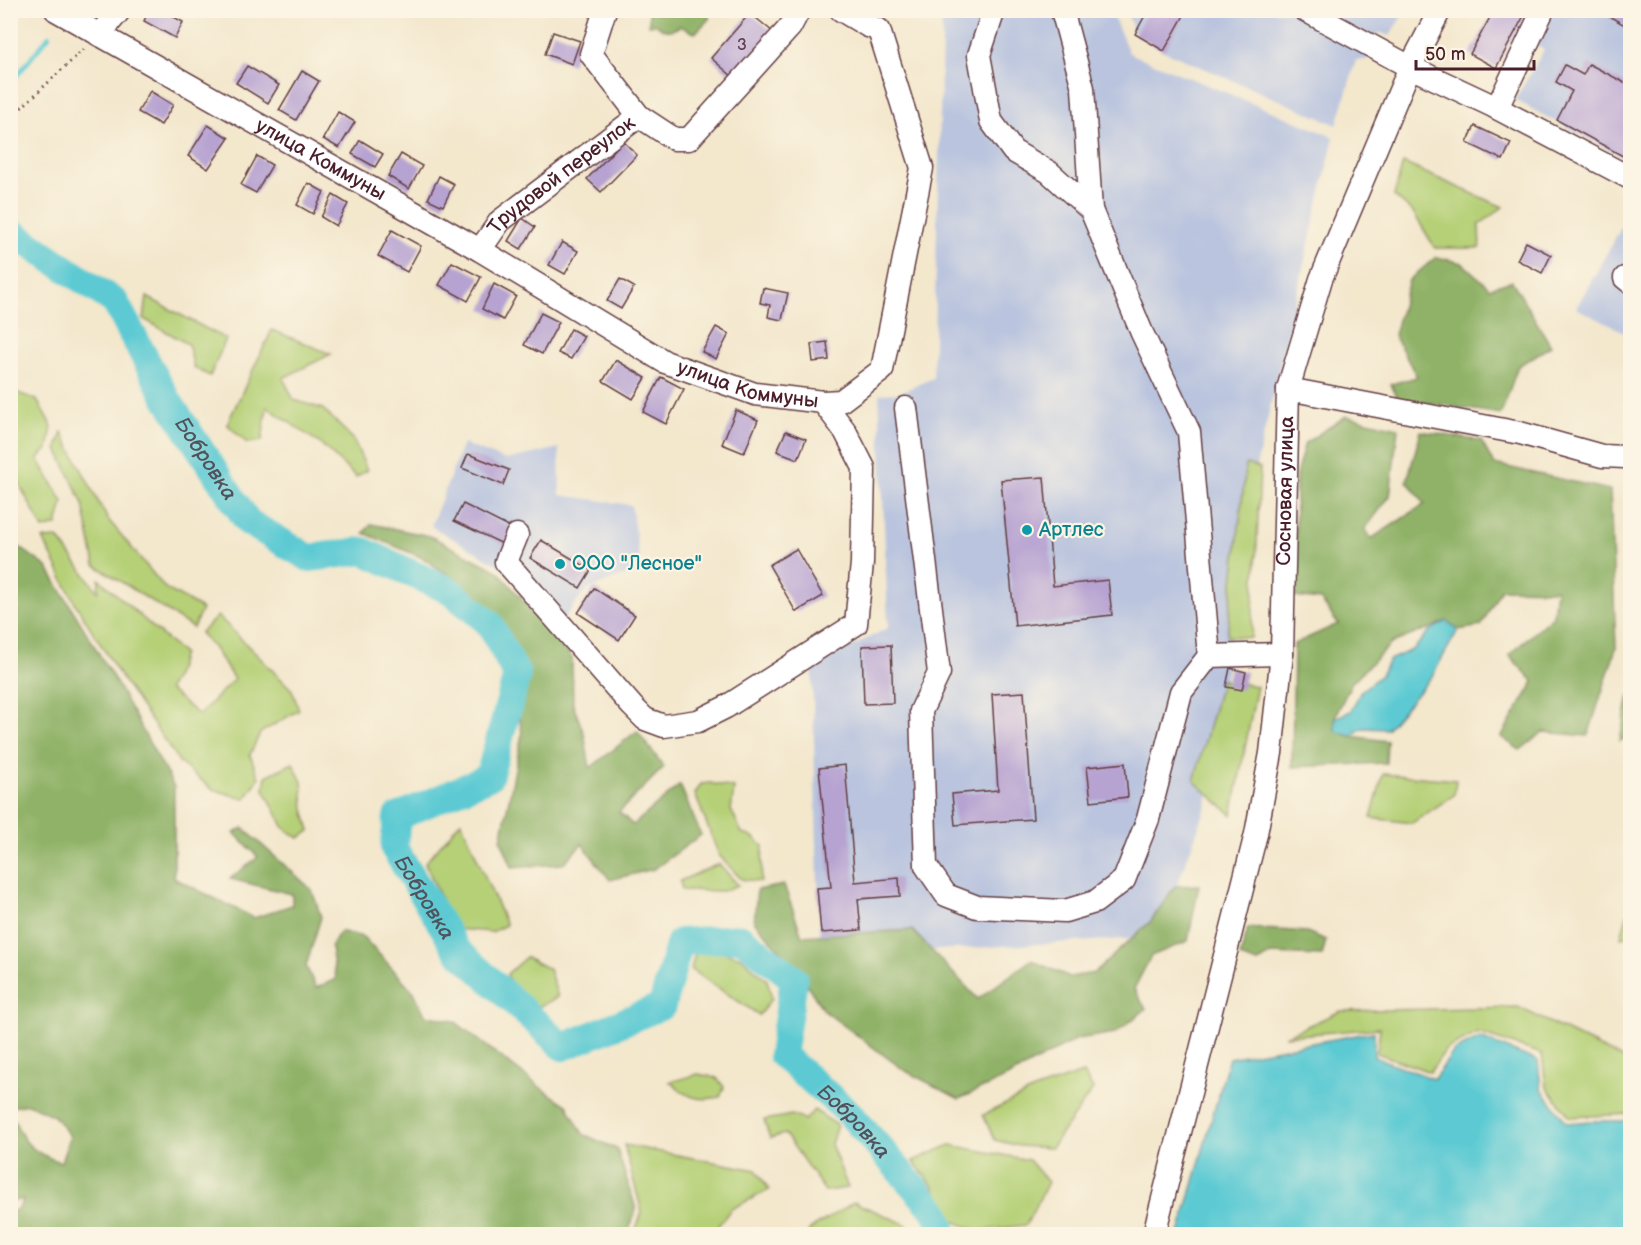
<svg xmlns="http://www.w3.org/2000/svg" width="1641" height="1245" font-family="'Balsamiq Sans',sans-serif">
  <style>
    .industrial { fill: #bac4de }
    .green { fill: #b5d077; stroke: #807851; stroke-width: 1.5 }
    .forest { fill: #90b268; stroke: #6d684a; stroke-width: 1.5 }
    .water { fill: #5dcad3; stroke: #54747f; stroke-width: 1.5 }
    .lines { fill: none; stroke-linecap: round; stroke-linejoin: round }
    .stream { stroke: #5dcad3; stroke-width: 4.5 }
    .river { stroke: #5dcad3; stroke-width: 28 }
    .building { fill: #b7a3d1 }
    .minor-casing { stroke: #633d43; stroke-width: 25 }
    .path { stroke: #633d43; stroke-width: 3; stroke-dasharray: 1.5 4.5; stroke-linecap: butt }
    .minor { stroke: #fff; stroke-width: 22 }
    .culture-dot { fill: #0f9aa8; stroke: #fcf5e5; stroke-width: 2 }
    .labels { text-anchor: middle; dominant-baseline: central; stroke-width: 4.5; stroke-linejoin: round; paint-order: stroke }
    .number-label { font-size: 16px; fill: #654054 }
    .street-label { font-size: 20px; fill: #4a1f2b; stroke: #fcf5e5 }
    .culture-label { font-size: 20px; fill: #0d838f; stroke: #fcf5e5; text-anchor: start }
    .water-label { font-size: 21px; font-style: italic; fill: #50525d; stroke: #fcf5e5 }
  </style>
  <rect width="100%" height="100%" fill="#fcf5e5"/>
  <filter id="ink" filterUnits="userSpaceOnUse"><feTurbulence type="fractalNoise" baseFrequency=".0167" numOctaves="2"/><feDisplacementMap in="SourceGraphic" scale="12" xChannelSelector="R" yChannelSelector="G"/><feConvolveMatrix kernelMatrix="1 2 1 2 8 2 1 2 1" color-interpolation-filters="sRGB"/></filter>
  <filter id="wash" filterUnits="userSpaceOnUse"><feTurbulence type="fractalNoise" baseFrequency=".008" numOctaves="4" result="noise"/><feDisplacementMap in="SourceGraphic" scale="24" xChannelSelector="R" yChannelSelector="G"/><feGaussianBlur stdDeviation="1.35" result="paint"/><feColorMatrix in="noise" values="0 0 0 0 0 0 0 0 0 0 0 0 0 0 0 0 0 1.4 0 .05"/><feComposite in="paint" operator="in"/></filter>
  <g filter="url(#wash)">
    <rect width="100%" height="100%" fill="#f3e7cc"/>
    <g class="industrial">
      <polygon points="941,11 1111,11 1129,53 1334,137 1255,471 1207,805 1158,937 820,957 812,667 888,628 879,394 899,393 933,378 942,37"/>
      <polygon points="1126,11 1405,11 1390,36 1378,32 1367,60 1356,60 1337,125 1164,51 1135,34"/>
      <polygon points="1527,11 1630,11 1630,161 1515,100 1544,50 1515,34"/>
      <polygon points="1630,212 1630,335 1576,308"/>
      <polygon points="463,444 506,460 559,448 560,495 631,505 641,569 586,590 556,629 500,566 431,526"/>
    </g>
    <g class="green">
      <polygon points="1403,163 1503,207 1479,225 1480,248 1435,248 1413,212 1394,196"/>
      <polygon points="147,297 226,339 210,376 194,368 188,344 144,319"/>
      <polygon points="272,330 331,354 283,378 294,400 323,409 353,439 367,470 356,477 322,445 267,407 262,441 247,443 227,424"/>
      <polygon points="10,390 37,400 52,427 48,448 38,459 63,502 57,525 43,529 11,468"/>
      <polygon points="62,432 107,518 165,588 202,609 193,628 95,565 83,504 57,449"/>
      <polygon points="1246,464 1260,468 1256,564 1251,638 1227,636"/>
      <polygon points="58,538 98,592 99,579 183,654 176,676 168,689 199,715 234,679 213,647 200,633 218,616 292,690 299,710 260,733 250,755 259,778 245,799 212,789 180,763 121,677 76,605 43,539"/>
      <polygon points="1222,680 1257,686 1232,815 1194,781"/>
      <polygon points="293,763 302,782 304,809 310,831 299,838 284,828 264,789 266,776"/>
      <polygon points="1383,774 1456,780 1454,795 1412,823 1371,818"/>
      <polygon points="710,783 734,788 731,810 742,833 754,838 763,846 761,882 741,879 719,855 695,794 701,784"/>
      <polygon points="461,821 506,925 492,932 455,929 425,863"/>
      <polygon points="719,864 738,885 723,891 682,890 680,881"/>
      <polygon points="1630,906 1630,935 1621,937"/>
      <polygon points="714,949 741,957 767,980 772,998 759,1015 691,970 695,953"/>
      <polygon points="526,957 549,969 558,997 534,1009 514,993 507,974"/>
      <polygon points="1518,1007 1630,1062 1630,1114 1570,1117 1546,1086 1542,1054 1478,1033 1446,1049 1430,1072 1377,1053 1380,1028 1285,1036 1341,1011"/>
      <polygon points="1083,1073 1093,1089 1051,1148 1019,1146 995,1140 983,1115 1036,1089"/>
      <path d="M 698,1074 L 717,1078 L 724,1087 L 720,1097 C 696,1102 688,1097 670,1082 Z"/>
      <polygon points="814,1110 837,1125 831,1144 848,1188 825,1191 785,1134 770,1138 764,1120 792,1115 805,1120"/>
      <polygon points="624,1145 756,1170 769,1190 731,1209 717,1227 717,1234 634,1234 642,1212"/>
      <polygon points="950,1145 1029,1160 1048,1182 1026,1225 977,1231 946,1218 934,1187 913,1161"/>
      <polygon points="854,1202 907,1225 905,1234 808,1234 809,1230"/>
    </g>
    <g class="forest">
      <path d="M 672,10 L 709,10 L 709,19 L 695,33 L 680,26 C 670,32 665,32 656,24 L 649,25 L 649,13 L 647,11 L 655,11 L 656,13 L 669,13 Z"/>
      <polygon points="1436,257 1462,263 1490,288 1512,281 1551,346 1518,366 1501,414 1397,398 1391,384 1417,377 1394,335 1409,280"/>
      <polygon points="1346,416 1398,428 1390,496 1365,529 1371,539 1425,504 1407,481 1421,431 1481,441 1494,464 1610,490 1616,648 1588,736 1543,732 1520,750 1501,737 1534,682 1509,655 1553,616 1556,590 1501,589 1481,626 1458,630 1447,621 1392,643 1352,682 1335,717 1335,731 1351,736 1387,741 1386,763 1292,767 1294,644 1338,624 1321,600 1295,597 1296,475 1305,443"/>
      <polygon points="371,524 430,536 498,571 572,658 573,705 584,733 590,768 637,731 664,767 619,812 633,825 680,785 701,835 654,869 610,880 582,844 563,864 512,867 501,840 522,734 518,708 530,674 500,625 467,588 423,558 364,533"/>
      <path d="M 11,541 L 47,567 L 113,677 L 174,787 L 174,878 L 254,918 L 292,905 L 292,894 L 230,879 L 258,857 L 234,833 L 243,828 L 312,890 L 321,917 L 306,966 L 316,988 L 336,979 L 331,947 L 340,931 L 363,937 L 414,992 L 425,1015 L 454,1021 L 545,1091 L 567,1105 L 583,1134 L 617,1149 L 636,1209 L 628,1234 L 11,1234 L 11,1213 L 19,1208 L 23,1199 L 11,1202 L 11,1113 C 23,1141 29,1152 61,1162 L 70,1136 L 54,1116 L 28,1104 L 11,1107 Z"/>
      <polygon points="1629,695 1630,736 1620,741"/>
      <polygon points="784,885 802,936 912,930 978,999 1031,960 1070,977 1094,973 1151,921 1175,886 1199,885 1188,941 1151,956 1134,989 1146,1009 1115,1033 1077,1039 1005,1078 959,1099 904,1070 823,1010 799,972 754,921 757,890"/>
      <polygon points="1248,928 1307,932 1326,940 1322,956 1272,954 1257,963 1240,957"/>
    </g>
    <g class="water">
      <polygon points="1447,621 1458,630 1432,676 1387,729 1362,728 1351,736 1335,731 1335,718 1351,711 1361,691 1381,675 1389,660 1414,649 1429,631"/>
      <polygon points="1374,1032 1374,1057 1434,1079 1454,1051 1480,1038 1538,1061 1541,1089 1567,1123 1591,1121 1630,1121 1630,1234 1179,1234 1229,1058"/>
    </g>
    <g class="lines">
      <polyline class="stream" points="10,84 49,36"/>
      <path class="river" id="s1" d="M 10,231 L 115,302 L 167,399 L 248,522 L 309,558 L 363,551 L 450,591 L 489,623 L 517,675 L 489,777 L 397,817 L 394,848 L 457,950 L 563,1047 L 662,1006 L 680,942 L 741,938 L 794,979 L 782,1055 L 849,1113 L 936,1212 L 944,1234"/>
    </g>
    <g id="blocks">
      <g class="building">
        <polygon points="149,10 161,10 183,22 175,38 144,21"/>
        <polygon points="1148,10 1187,10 1164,51 1135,34"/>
        <polygon points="1494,10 1527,10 1496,68 1470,54"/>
        <polygon points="1606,10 1630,10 1630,28 1605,14"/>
        <polygon points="750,13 773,32 733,77 711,58"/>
        <polygon points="553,32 580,41 572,64 545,54"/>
        <polygon points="1589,64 1627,84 1630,78 1630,160 1557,120 1572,91 1556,82 1565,65 1583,75"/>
        <polygon points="247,66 279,85 268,103 236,83"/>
        <polygon points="302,71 319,81 296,120 279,110"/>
        <polygon points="150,91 173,105 161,125 138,112"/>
        <polygon points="338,112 355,122 339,148 323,139"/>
        <polygon points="208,125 229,138 208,169 188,156"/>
        <polygon points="1475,126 1511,143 1503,160 1467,143"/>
        <polygon points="360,140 383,154 375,167 352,154"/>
        <polygon points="623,141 637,155 601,192 587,179"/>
        <polygon points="401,154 422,166 409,189 388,176"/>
        <polygon points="257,156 272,165 256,193 241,185"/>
        <polygon points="439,176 454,184 443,206 428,199"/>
        <polygon points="308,183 324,192 313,214 297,205"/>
        <polygon points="333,195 348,204 336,226 321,217"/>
        <polygon points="522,218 535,227 521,249 508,241"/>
        <polygon points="392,230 421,246 407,272 378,256"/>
        <polygon points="562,242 578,251 565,274 549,265"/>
        <polygon points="1526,242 1551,255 1542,273 1517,260"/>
        <polygon points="452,262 481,277 468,301 439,285"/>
        <polygon points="620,279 634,287 621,309 607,301"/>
        <polygon points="494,284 516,296 503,320 482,309"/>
        <polygon points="763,288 788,293 782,320 768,317 770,305 760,303"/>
        <polygon points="541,313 559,322 542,354 524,345"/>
        <polygon points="716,327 729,334 716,359 702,352"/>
        <polygon points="571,329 584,336 571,359 558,353"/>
        <polygon points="827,342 829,360 813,362 811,344"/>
        <polygon points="616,360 646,378 633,399 603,381"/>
        <polygon points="661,377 684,389 666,424 643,412"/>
        <polygon points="736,410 758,420 744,453 722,444"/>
        <polygon points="786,431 806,439 798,459 777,451"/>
        <polygon points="468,454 509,470 503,485 462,468"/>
        <polygon points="1044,477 1053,586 1108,580 1112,615 1015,626 1001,480"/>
        <polygon points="463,504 515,530 507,546 454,521"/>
        <polygon points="541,540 591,570 580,588 530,558"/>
        <polygon points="796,549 823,596 796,612 769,565"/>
        <polygon points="594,588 635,615 619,640 578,613"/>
        <polygon points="891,645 893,703 864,704 862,646"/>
        <polygon points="1230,668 1246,672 1242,690 1226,687"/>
        <polygon points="1024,692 1033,819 955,825 952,794 998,790 992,694"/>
        <polygon points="1125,763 1128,797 1091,801 1087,767"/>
        <polygon points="845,765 855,882 899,878 900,896 858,899 861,930 821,933 817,888 831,887 819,768"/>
      </g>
    </g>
  </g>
  <g filter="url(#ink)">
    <use href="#blocks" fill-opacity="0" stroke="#633d43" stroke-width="1.5"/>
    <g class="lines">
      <g class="minor-casing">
        <g id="minor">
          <path id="s2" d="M 56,10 L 480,250 L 665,362 L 755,394 L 823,402 L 845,431 L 864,468 L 862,563 L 856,624 L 726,707 L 698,721 L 664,726 L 645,719 L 632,706 L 506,562 L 517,535"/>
          <polyline points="994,10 979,55 991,121 1013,151 1049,172 1091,210"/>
          <polyline points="1062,10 1083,88 1091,210 1142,333 1189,432 1209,656"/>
          <polyline points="1305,10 1410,67 1491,105 1630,178"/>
          <polyline points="99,35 120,10"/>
          <polyline points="1497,108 1543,10"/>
          <polyline points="639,116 674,139 689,139 790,27 799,10"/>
          <path id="s3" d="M 480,250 L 500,221 L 639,116 L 591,54 L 605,10"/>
          <polyline points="1625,278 1630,282"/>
          <polyline points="1288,389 1520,433 1602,456 1625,457 1630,454"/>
          <polyline points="823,402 841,401 882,370 922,168 879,30 868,26 841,10"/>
          <polyline points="906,408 939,673 921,711 926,866 946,895 977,907 1065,911 1095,902 1124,880 1148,819 1181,692 1209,656 1282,654"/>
          <path id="s4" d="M 1154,1234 L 1256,834 L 1271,753 L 1282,654 L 1288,389 L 1321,279 L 1410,67 L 1440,10"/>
        </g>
      </g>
      <polyline class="path" points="10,112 22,107 85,48"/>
      <use href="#minor" class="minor"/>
    </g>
  </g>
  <g class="culture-dot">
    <circle cx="1027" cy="530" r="6"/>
    <circle cx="560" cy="564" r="6"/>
  </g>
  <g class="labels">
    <g class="number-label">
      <text x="742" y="45">3</text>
    </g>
    <g class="street-label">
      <text stroke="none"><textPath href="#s2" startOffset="304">улица Коммуны</textPath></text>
      <text stroke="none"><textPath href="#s3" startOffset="112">Трудовой переулок</textPath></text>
      <text stroke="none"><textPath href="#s2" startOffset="790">улица Коммуны</textPath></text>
      <text stroke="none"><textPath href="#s4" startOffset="758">Сосновая улица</textPath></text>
    </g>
    <g class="culture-label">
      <text x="1039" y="530">Артлес</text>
      <text x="572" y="564">ООО "Лесное"</text>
    </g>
    <g class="water-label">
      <text stroke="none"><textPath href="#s1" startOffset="308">Бобровка</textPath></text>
      <text stroke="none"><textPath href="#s1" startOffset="1010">Бобровка</textPath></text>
      <text stroke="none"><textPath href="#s1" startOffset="1692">Бобровка</textPath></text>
    </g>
  </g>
  <rect width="1641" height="1245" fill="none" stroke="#fcf5e5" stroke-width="36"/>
  <path d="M1416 60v9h118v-9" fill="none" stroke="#4a1f2b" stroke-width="3"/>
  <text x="1425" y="60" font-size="18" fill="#4a1f2b" stroke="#fcf5e5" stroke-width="4.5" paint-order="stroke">50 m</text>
</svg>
